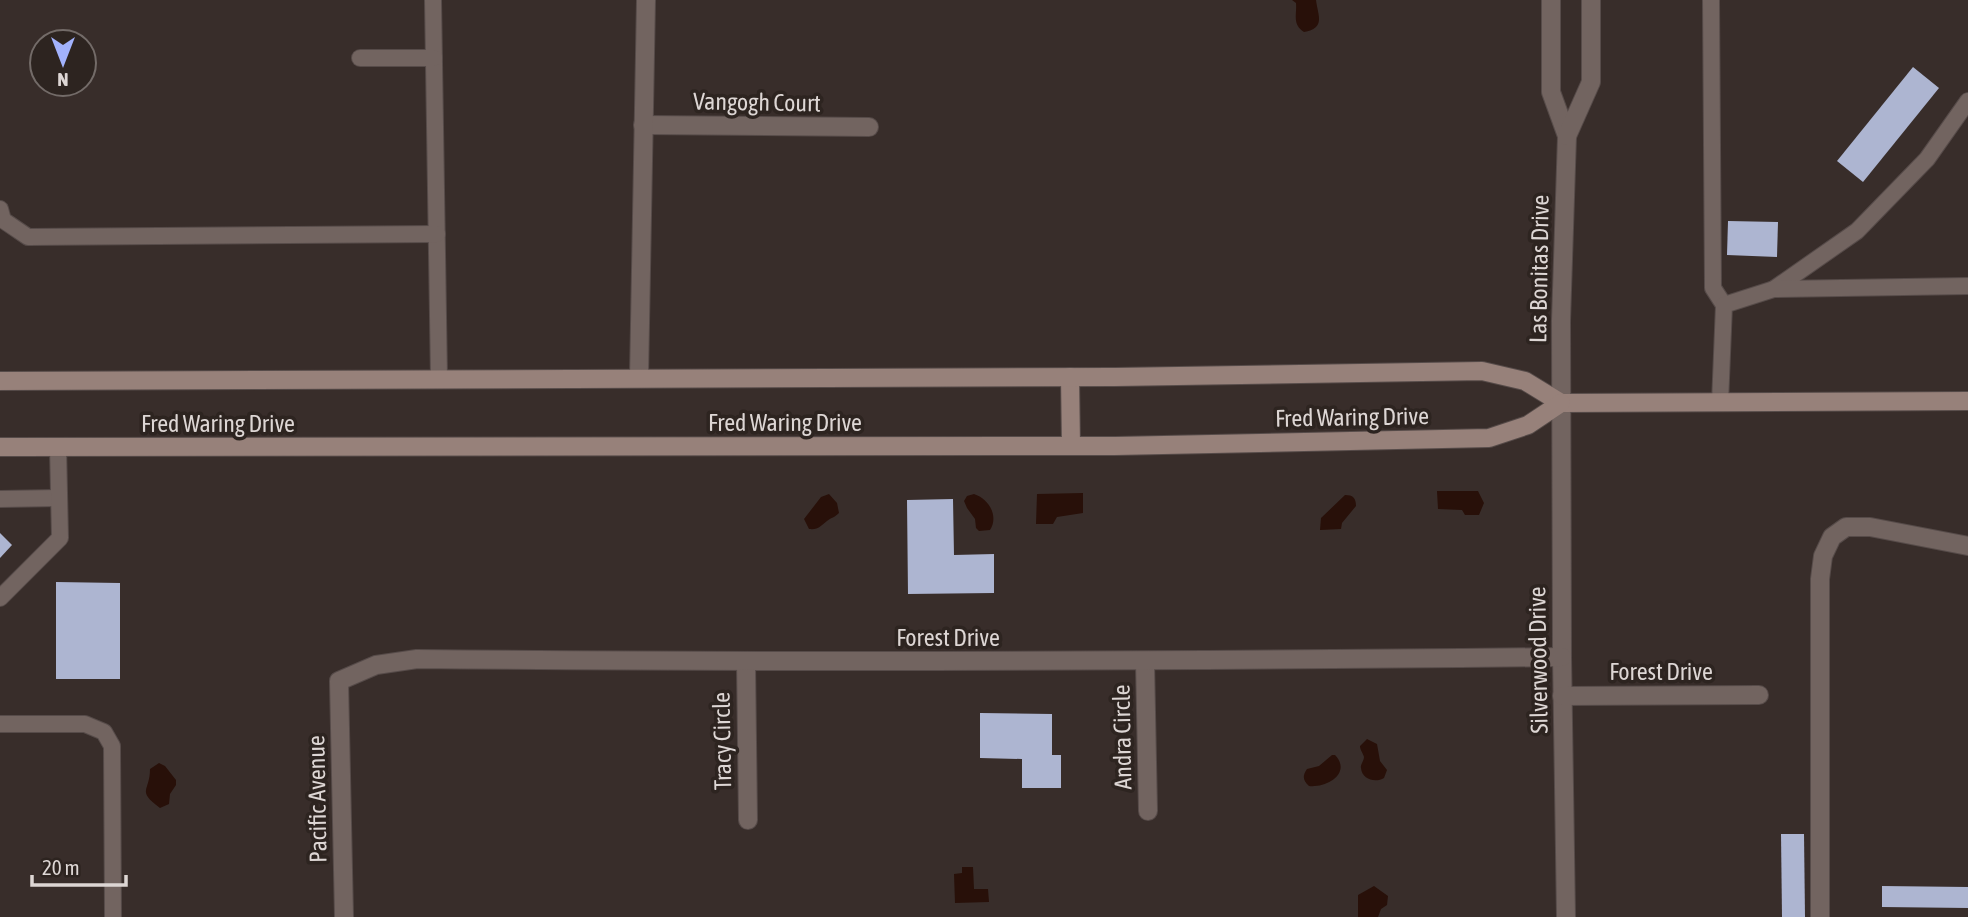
<svg xmlns="http://www.w3.org/2000/svg" width="1968" height="917" font-family="'Asap Condensed',sans-serif">
  <style>
    .water { fill: #281009 }
    .building { fill: #adb5d1 }
    .lines { fill: none; stroke-linecap: round; stroke-linejoin: round }
    .service-casing { stroke: #564b49; stroke-width: 18 }
    .minor-casing { stroke: #564b49; stroke-width: 20 }
    .secondary-casing { stroke: #564b49; stroke-width: 20 }
    .service { stroke: #726460; stroke-width: 16 }
    .minor { stroke: #726460; stroke-width: 18 }
    .secondary { stroke: #97817a; stroke-width: 18 }
    .labels { text-anchor: middle; dominant-baseline: central; stroke-width: 7; stroke-linejoin: round; paint-order: stroke }
    .street-label { font-size: 24px; fill: #ddd6d4; stroke: #2d2420 }
  </style>
  <rect width="100%" height="100%" fill="#382d2a"/>
  <g class="water">
    <path d="M 1292,0 L 1316,0 C 1318,16 1326,28 1304,32 C 1292,24 1297,15 1296,3 Z"/>
    <polygon points="1437,491 1478,491 1484,503 1479,515 1465,515 1462,510 1438,509"/>
    <polygon points="1083,493 1083,513 1057,517 1053,524 1036,524 1037,494"/>
    <path d="M 829,494 L 837,503 L 839,513 C 834,518 832,517 827,521 C 820,526 819,530 809,529 L 804,519 L 821,497 Z"/>
    <path d="M 974,494 C 989,499 999,516 990,530 L 979,531 L 976,528 L 975,519 L 967,508 L 964,501 L 967,496 Z"/>
    <path d="M 1345,495 C 1353,495 1356,498 1356,506 L 1342,523 L 1341,529 L 1320,530 L 1321,518 Z"/>
    <path d="M 1367,739 L 1377,744 L 1380,761 L 1387,770 L 1384,778 C 1376,783 1362,780 1361,768 C 1360,765 1364,761 1364,757 C 1363,753 1360,750 1360,746 Z"/>
    <path d="M 1332,755 L 1335,755 C 1352,773 1327,788 1309,786 C 1303,781 1302,776 1307,769 L 1319,766 Z"/>
    <path d="M 159,763 L 165,766 L 176,780 L 176,785 L 170,794 L 169,804 L 160,808 C 136,790 150,792 150,769 Z"/>
    <polygon points="962,867 973,867 974,889 988,889 989,902 955,903 954,874 962,873"/>
    <polygon points="1374,886 1388,896 1387,905 1381,909 1378,917 1358,917 1358,895"/>
  </g>
  <g class="building">
    <polygon points="1913,67 1939,88 1863,182 1837,161"/>
    <polygon points="1728,221 1778,222 1777,257 1727,255"/>
    <polygon points="953,499 954,555 994,554 994,593 908,594 907,500"/>
    <polygon points="0,533 12,545 0,558"/>
    <polygon points="56,582 120,583 120,679 56,679"/>
    <polygon points="980,713 1052,714 1052,755 1061,755 1061,788 1022,788 1022,759 980,758"/>
    <polygon points="1781,834 1804,834 1805,917 1782,917"/>
    <polygon points="1882,886 1968,887 1968,908 1882,907"/>
  </g>
  <g class="lines">
    <g class="service-casing">
      <g id="service">
        <polyline points="433,0 439,379"/>
        <polyline points="1711,0 1713,288 1724,305"/>
        <polyline points="360,58 434,58"/>
        <polyline points="0,209 3,220 28,237 437,234"/>
        <polyline points="1774,289 1857,231 1927,159 1968,101"/>
        <polyline points="1720,403 1724,305 1774,289 1968,286"/>
        <polyline points="0,499 59,498"/>
        <polyline points="0,598 60,538 58,447"/>
        <polyline points="0,724 85,724 104,732 112,746 113,917"/>
      </g>
    </g>
    <g class="minor-casing">
      <g id="minor">
        <polyline points="1551,0 1551,92 1567,136 1561,321 1562,657 1566,917"/>
        <polyline points="643,125 869,127"/>
        <polyline points="1567,136 1591,82 1591,0"/>
        <polyline points="639,378 646,0"/>
        <polyline points="746,662 748,820"/>
        <polyline points="1145,662 1148,811"/>
        <polyline points="1562,696 1759,695"/>
        <path d="M 344,917 L 339,681 L 376,665 L 417,659 C 799,663 1180,661 1562,657"/>
        <polyline points="1820,917 1820,579 1823,556 1832,537 1846,527 1870,527 1968,546"/>
      </g>
    </g>
    <g class="secondary-casing">
      <g id="secondary">
        <polyline points="1070,377 1071,446"/>
        <polyline points="0,381 1115,377 1482,371 1525,381 1561,403 1968,401"/>
        <polyline points="0,447 1115,446 1489,438 1528,425 1561,403"/>
      </g>
    </g>
    <use href="#service" class="service"/>
    <use href="#minor" class="minor"/>
    <use href="#secondary" class="secondary"/>
  </g>
  <g class="labels">
    <g class="street-label">
      <text transform="translate(757 102) rotate(1)">Vangogh Court</text>
      <text transform="translate(1539 269) rotate(-89)">Las Bonitas Drive</text>
      <text transform="translate(1352 417) rotate(-1)">Fred Waring Drive</text>
      <text x="785" y="422">Fred Waring Drive</text>
      <text x="218" y="423">Fred Waring Drive</text>
      <text x="948" y="637">Forest Drive</text>
      <text transform="translate(1538 660) rotate(-91)">Silverwood Drive</text>
      <text x="1661" y="671">Forest Drive</text>
      <text transform="translate(1122 737) rotate(-91)">Andra Circle</text>
      <text transform="translate(722 741) rotate(-91)">Tracy Circle</text>
      <text transform="translate(317 799) rotate(-91)">Pacific Avenue</text>
    </g>
  </g>
  <g transform="translate(63 63) rotate(180)"><circle r="33" fill="#2d2420" stroke="#736b68" stroke-width="2"/>
  <path d="M0-5L12 26L0 18L-12 26Z" fill="#a2b2fd"/>
  <text y="-10" font-size="19" font-weight="bold" text-anchor="middle" fill="#ddd6d4">N</text>
  </g>
  <path d="M32 875v10h94v-10" fill="none" stroke="#ddd6d4" stroke-width="3.5"/>
  <text x="42" y="875" font-size="21" fill="#ddd6d4" stroke="#2d2420" stroke-width="5" paint-order="stroke">20 m</text>
</svg>
